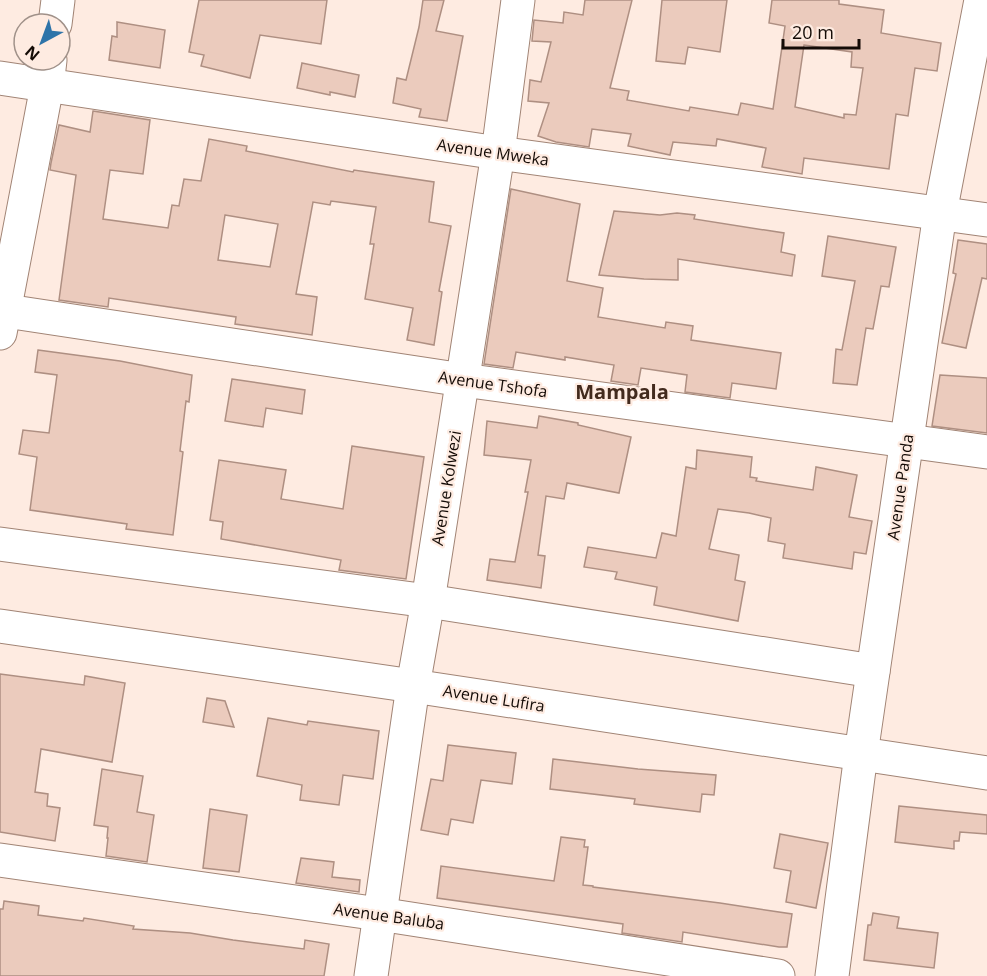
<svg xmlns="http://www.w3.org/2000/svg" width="987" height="976" font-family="'Open Sans',sans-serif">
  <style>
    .building { fill: #ebcbbd; stroke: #ae8f82; stroke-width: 1.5; fill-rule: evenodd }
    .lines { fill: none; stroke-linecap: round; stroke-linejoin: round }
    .minor-casing { stroke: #a18475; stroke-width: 35 }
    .minor { stroke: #fff; stroke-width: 33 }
    .labels { text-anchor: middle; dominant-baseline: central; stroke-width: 4.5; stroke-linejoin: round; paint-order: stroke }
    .street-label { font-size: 16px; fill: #140b06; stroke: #feebe1 }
    .quarter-label { font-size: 20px; font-weight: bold; fill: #422a1d; stroke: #feebe1 }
  </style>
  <rect width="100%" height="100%" fill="#feebe1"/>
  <g class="building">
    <polygon points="199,0 327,0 321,44 260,35 250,78 201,66 204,55 189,52"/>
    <polygon points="423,0 444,0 436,31 463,36 447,121 419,117 421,109 393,103 397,78 406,80 419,27"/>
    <path d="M 585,0 L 632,0 L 610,88 L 629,91 L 627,100 L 689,111 L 690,107 L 738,115 L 741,103 L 773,109 L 785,26 L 769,23 L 772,0 L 839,0 L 839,4 L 884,10 L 881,33 L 941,43 L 937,71 L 915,68 L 908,116 L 896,114 L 889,169 L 804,158 L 802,174 L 762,167 L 766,148 L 717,139 L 716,146 L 673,142 L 670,155 L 628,146 L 631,134 L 592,129 L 589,147 L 556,142 L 538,136 L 549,103 L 528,101 L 530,80 L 541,82 L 551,42 L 532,41 L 534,20 L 563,23 L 564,12 L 583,15 ZM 804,45 L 852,52 L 851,67 L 863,68 L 856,115 L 844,114 L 844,118 L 795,107 Z"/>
    <polygon points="662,0 727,0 720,52 688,47 685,64 656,61"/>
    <polygon points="117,22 165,30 160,68 109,60 112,36 117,37"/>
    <polygon points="302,63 359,75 355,97 330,92 330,95 297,88"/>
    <path d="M 93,111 L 150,120 L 143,174 L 110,170 L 103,219 L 168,228 L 172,205 L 179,206 L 184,179 L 201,181 L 209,139 L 247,146 L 246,151 L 353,172 L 354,170 L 434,182 L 429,222 L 451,226 L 439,291 L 442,292 L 434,345 L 407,340 L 413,308 L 365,299 L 374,244 L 370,244 L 376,207 L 331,201 L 330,205 L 313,202 L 296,294 L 317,297 L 312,335 L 235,324 L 236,317 L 109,298 L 108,307 L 59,300 L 76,175 L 50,170 L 51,163 L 59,125 L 90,132 ZM 225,215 L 278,224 L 270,267 L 218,260 Z"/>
    <polygon points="511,189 580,204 567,281 603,288 598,317 665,328 666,322 693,326 691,340 781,353 776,389 732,383 730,398 685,392 687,375 641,368 638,385 611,381 614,365 565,357 565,360 516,352 513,368 484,364"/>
    <polygon points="614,211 660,215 677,213 695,215 694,219 784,233 781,252 795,255 792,276 678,259 678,280 644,279 599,275"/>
    <polygon points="828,236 896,247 889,287 881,286 873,329 866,328 857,385 833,383 836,349 842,350 855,281 822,276"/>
    <polygon points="958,240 987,244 987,279 982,278 966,348 942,343 956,274 953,273"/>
    <polygon points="38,350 120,361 192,375 189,402 186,401 180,451 183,452 173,535 126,529 127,524 30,510 37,457 19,454 23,430 49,433 57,375 35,372"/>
    <polygon points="940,375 987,378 987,433 932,426"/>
    <polygon points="232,379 305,390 302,414 266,408 263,427 225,421"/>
    <polygon points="539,416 578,423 578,425 631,437 619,493 567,483 564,499 546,496 538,555 545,556 541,588 487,580 490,559 515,562 528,492 525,492 531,460 484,455 487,421 537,428"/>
    <polygon points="352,446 424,457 406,579 339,570 341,560 221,539 223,522 210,520 219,460 286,470 281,499 343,509"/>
    <polygon points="697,450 752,457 750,477 757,478 756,481 813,490 816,467 857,475 849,517 872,521 866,554 854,552 852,569 783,558 785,544 768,541 771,518 749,513 718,509 709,549 739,555 735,580 745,582 738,621 654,605 657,587 615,579 617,572 584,567 588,547 656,558 662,533 676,536 686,467 696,469"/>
    <polygon points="0,674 84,685 85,676 125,683 112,762 41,749 35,792 48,794 47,806 60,808 55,841 0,832"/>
    <polygon points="207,698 225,701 234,727 203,722"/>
    <polygon points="268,718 307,725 308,721 379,731 373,779 343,775 339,805 300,800 302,785 257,776"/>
    <polygon points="448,745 516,753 512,784 481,780 473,823 451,819 448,835 421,830 431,779 443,781"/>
    <polygon points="553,759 638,769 716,775 714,795 702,794 700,812 634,804 635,799 550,789"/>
    <polygon points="102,769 143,776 137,812 154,815 147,862 106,856 108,838 107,838 108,827 94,825"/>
    <polygon points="899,806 987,815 987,834 960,832 959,841 954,841 954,849 895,842"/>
    <polygon points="210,809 247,815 239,872 203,868"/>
    <polygon points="780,834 828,843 816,908 786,902 791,871 774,868"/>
    <polygon points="561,837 585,840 584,847 588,847 583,885 593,886 593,887 720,903 792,914 787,947 779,947 683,932 682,942 622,933 623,924 437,898 441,866 554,881"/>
    <polygon points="301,858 334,862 332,877 360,880 359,892 296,883"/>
    <polygon points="4,901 39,906 38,915 83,921 84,918 134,926 133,929 190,933 233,940 304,949 305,940 329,944 324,976 0,976 0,909 3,909"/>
    <polygon points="873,913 899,917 897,928 938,933 934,968 864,960 868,925 871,925"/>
  </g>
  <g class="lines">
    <g class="minor-casing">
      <g id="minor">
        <polyline points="55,24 58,0"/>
        <polyline points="0,78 498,153 987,220"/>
        <polyline points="0,310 463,380 987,452"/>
        <polyline points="0,333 47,86 50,60"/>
        <polyline points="0,544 428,601 873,671"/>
        <polyline points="0,626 413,686 987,773"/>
        <polyline points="0,860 379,914 778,976"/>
        <polyline points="371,976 413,686 428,601 498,153 518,0"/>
        <polyline points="832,976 861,754 940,213 981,0"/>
      </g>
    </g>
    <use href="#minor" class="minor"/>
  </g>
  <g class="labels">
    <g class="street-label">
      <text transform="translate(493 152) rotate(8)">Avenue Mweka</text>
      <text transform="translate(493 384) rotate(8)">Avenue Tshofa</text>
      <text transform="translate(900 487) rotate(-82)">Avenue Panda</text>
      <text transform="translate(446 488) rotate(-81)">Avenue Kolwezi</text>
      <text transform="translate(494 698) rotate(9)">Avenue Lufira</text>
      <text transform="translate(389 916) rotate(8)">Avenue Baluba</text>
    </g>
    <g class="quarter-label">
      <text x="622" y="391">Mampala</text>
    </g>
  </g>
  <g transform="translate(42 42) rotate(221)"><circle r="28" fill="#feebe1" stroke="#a09189" stroke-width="1.5"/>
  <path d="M0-4.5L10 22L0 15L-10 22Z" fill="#2e74a9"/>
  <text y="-9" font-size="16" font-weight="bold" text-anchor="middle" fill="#140b06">N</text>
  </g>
  <path d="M783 39v9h76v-9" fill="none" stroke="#140b06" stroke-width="3"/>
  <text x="792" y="39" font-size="18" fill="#140b06" stroke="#feebe1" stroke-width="4.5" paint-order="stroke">20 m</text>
</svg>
